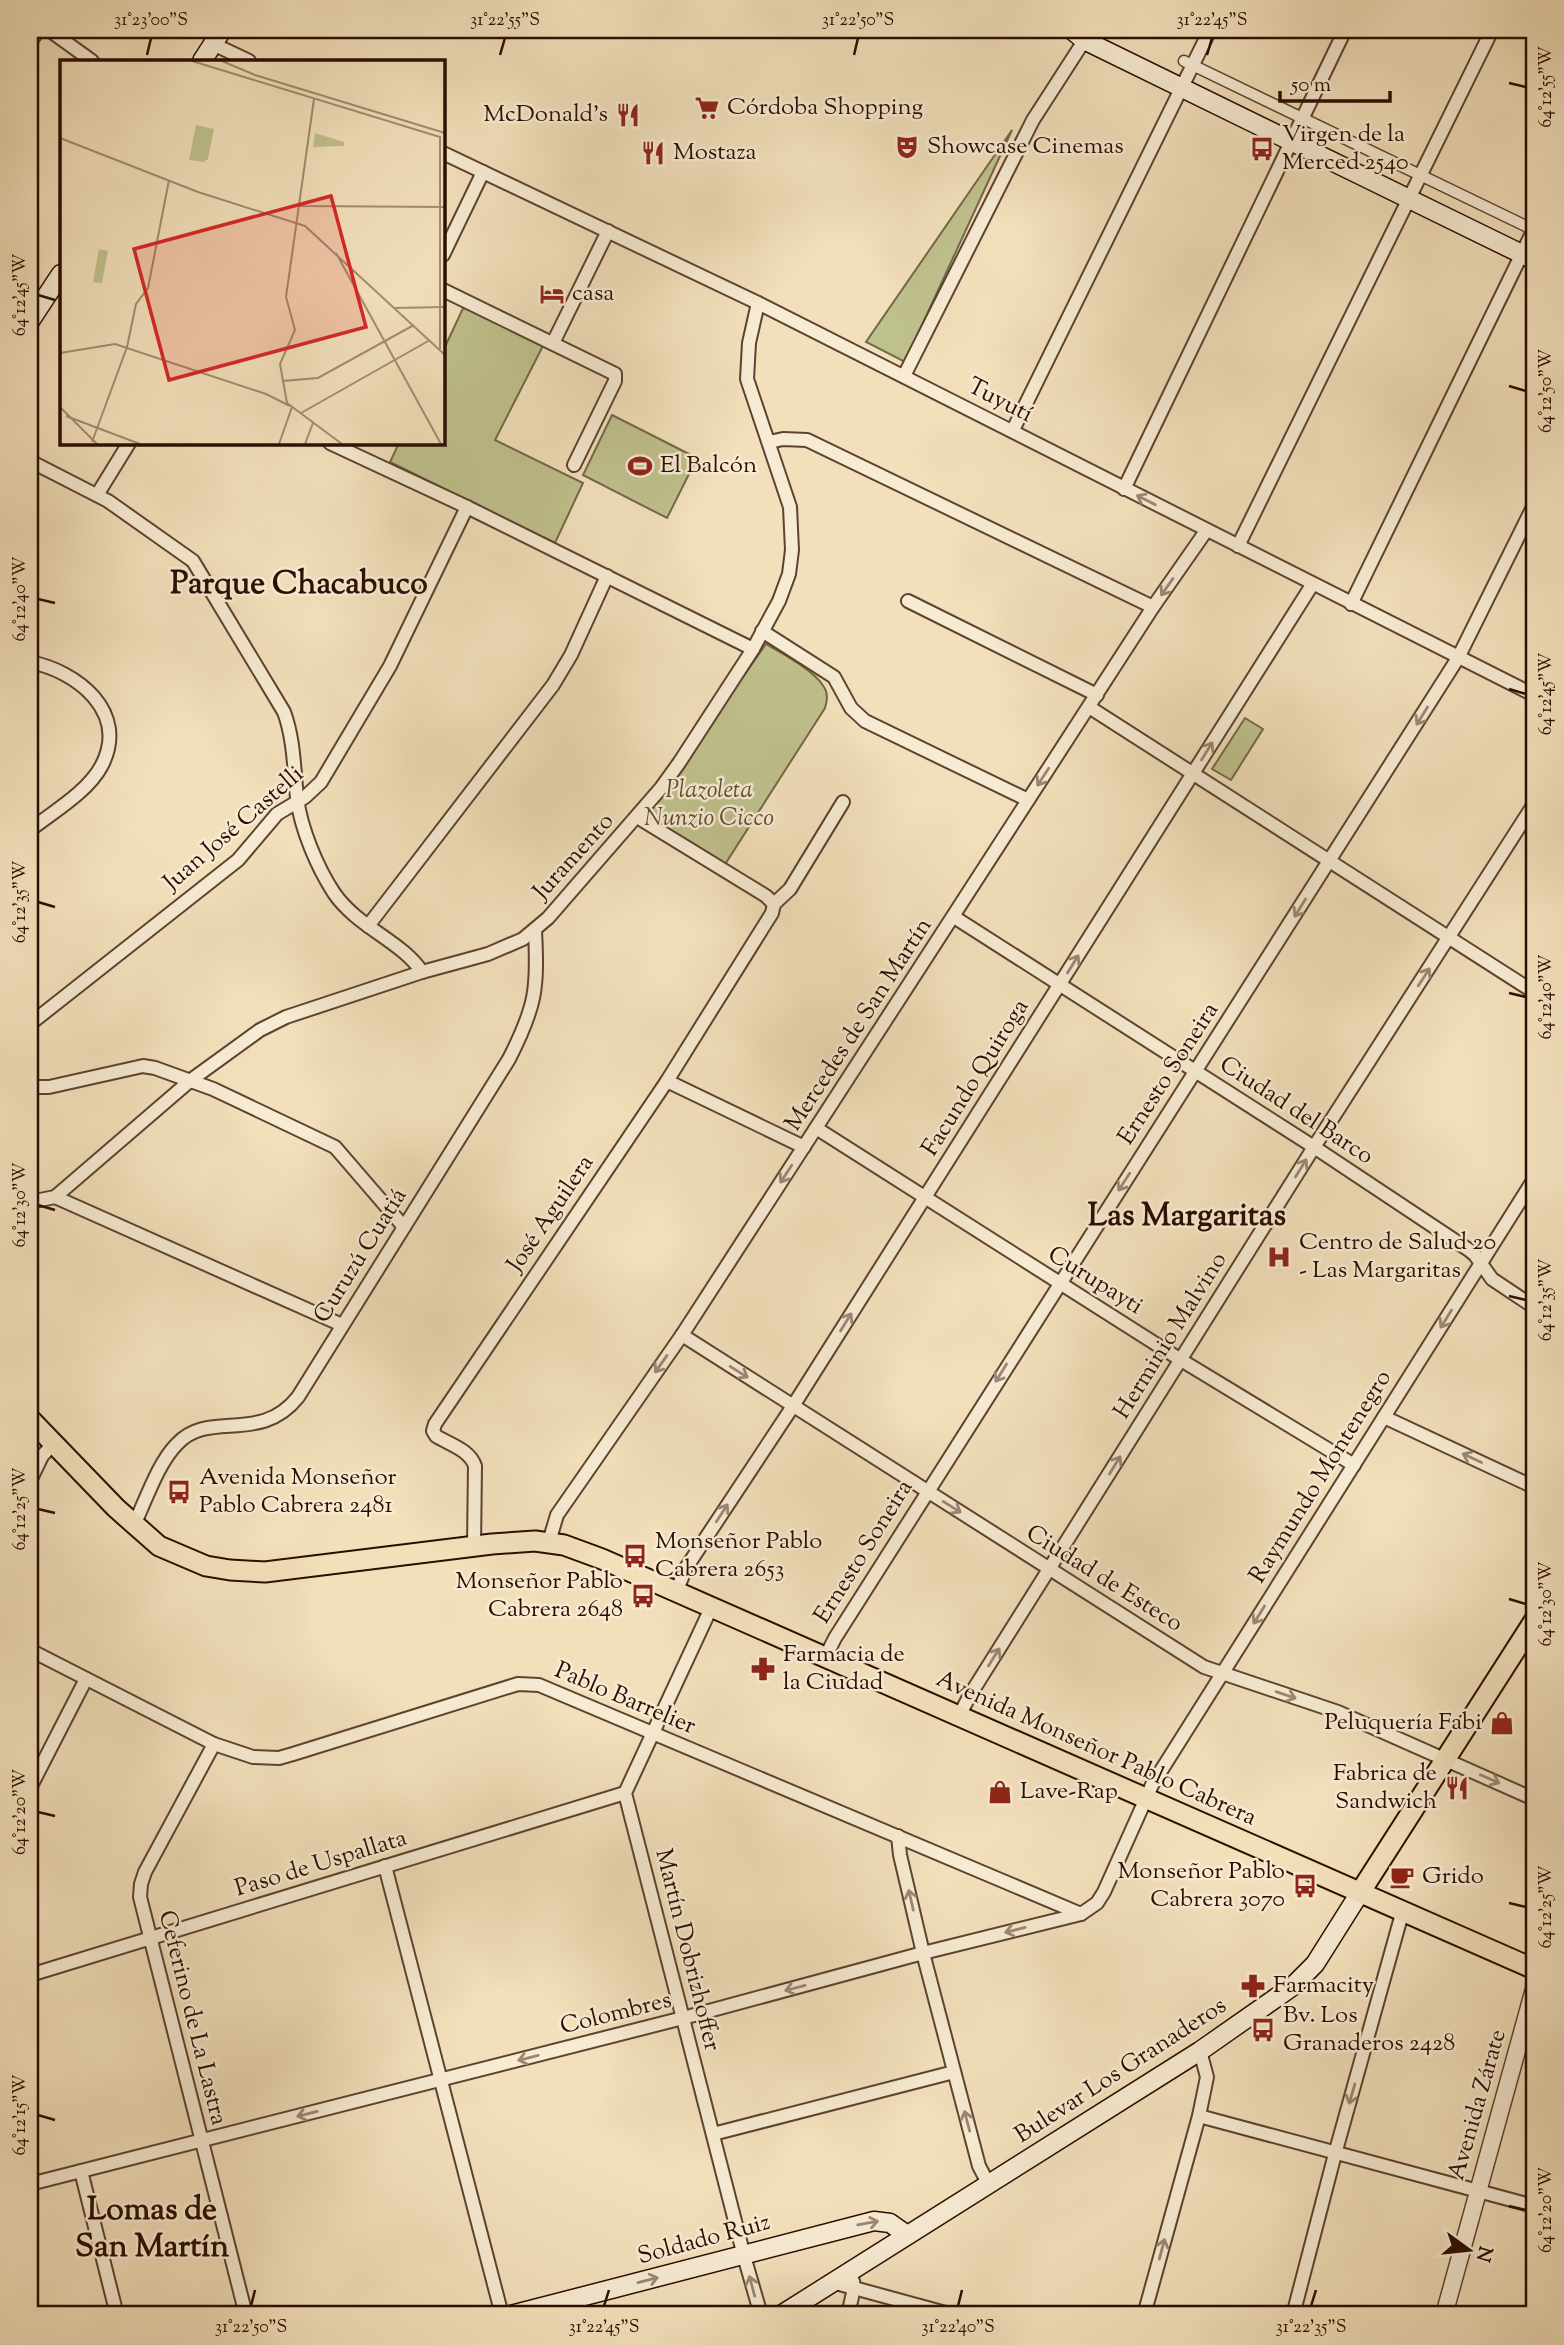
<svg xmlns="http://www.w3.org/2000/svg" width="1564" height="2345" font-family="'Sorts Mill Goudy',serif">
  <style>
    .green { fill: #bfc18d; stroke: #756747; stroke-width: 2 }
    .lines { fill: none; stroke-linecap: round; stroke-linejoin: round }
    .pedestrian-casing { stroke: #5d4230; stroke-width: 13 }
    .minor-casing { stroke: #5d4230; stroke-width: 16 }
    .tertiary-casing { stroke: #5d4230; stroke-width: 19 }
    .secondary-casing { stroke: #2b0d01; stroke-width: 21 }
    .primary-casing { stroke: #2b0d01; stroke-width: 23 }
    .pedestrian { stroke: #f7ebd3; stroke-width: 10 }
    .minor { stroke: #f7ebd3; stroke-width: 12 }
    .tertiary { stroke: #f7ebd3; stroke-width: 16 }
    .secondary { stroke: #f7ebd3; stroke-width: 18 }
    .primary { stroke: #f2e0bb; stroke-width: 19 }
    .oneway { stroke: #9b8774 }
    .ticks { fill: none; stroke: #2b0d01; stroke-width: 2.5 }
    .labels { text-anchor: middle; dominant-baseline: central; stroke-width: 5; stroke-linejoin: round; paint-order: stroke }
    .poi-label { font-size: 24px; fill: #2b0d01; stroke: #f7ebd3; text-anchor: start }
    .street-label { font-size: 24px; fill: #2b0d01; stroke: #f7ebd3 }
    .park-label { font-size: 24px; font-style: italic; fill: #5f4c32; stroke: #f7ebd3 }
    .district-label { font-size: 32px; font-weight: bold; fill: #2b0d01; stroke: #f7ebd3 }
    .inset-road { fill: none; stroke: #a28c71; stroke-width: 2 }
    .view { fill: #d62828; fill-opacity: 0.15; stroke: #d62828; stroke-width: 3.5 }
    .inset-edge { fill: none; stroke: #2b0d01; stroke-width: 3.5 }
    .neatline { fill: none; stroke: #2b0d01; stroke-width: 2.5 }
    .ticks-label { font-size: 18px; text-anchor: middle; fill: #2b0d01 }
  </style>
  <rect width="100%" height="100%" fill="#f2e0bb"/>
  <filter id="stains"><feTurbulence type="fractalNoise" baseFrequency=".00286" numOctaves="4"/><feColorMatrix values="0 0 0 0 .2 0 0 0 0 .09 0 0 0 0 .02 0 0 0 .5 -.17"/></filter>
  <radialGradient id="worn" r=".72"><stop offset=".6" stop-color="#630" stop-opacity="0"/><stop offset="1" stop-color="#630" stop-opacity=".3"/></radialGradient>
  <g class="green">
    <polygon points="1012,130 905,362 866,342"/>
    <polygon points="465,304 546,340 495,440 583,483 555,543 390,462 399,443 443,443 443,351"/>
    <polygon points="612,415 697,458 667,518 583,475"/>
    <path d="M 766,644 C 782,653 815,671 824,687 C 828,693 827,702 825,708 L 722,869 L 645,817 Z"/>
    <polygon points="1245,718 1263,729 1231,780 1212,769"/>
  </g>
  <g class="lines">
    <g class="pedestrian-casing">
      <polyline id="pedestrian" points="1184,61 1534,230"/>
    </g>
    <g class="minor-casing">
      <g id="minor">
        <polyline points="49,30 92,61"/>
        <polyline points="30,42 39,30"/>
        <polyline points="213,44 249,61"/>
        <polyline points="443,153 758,303 1534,695"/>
        <polyline points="443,255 483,172"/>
        <polyline points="443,290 615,374 615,381 574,465"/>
        <polyline points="553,343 608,231"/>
        <polyline points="904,376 1033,120 1091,30"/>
        <polyline points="1013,430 1210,30"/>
        <polyline points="769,442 783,439 807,440 1153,607"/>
        <polyline points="330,443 467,507 753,649"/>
        <path d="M 30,461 L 108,501 L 193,561 L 284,712 C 294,739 294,769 297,798 C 301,829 317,867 334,893 C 357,927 403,942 422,972"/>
        <polyline points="1124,489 1345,30"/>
        <polyline points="97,495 129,443"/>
        <polyline points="1238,546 1492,30"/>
        <polyline points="908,601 1097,695"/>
        <polyline points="1351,604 1534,229"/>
        <polyline points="762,631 834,677 851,708 865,721 1028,800"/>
        <path d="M 30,662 C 77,671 129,712 102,765 C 88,792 53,812 30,830"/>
        <polyline points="1089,707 1534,992"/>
        <polyline points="637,817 766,896 774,904"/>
        <polyline points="774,904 790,889 843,802"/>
        <polyline points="954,917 1314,1147 1469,1250 1475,1255 1492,1279 1534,1307"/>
        <polyline points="368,926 553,685 571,655 607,576"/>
        <polyline points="30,1024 238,860 277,814 305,797 321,782 390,666 467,507"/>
        <polyline points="667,1081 804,1147"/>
        <polyline points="30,1087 49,1087 143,1066 155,1068 213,1089 335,1147 404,1227"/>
        <polyline points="816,1128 1181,1360 1354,1465"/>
        <polyline points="55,1197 191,1080 260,1030 286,1017 422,972 488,954 523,939 548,918 661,788 679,763 753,649 779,601 789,574 792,550 790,507 747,379 749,343 758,303"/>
        <polyline points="30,1202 55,1197 342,1325"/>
        <polyline points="682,1335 1204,1667 1338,1712 1534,1799"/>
        <polyline points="1384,1417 1534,1487"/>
        <polyline points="30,1481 42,1456 54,1443"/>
        <path d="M 134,1525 C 146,1500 158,1463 177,1444 C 209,1409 260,1445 298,1397 L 509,1059 C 536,1006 538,989 535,930"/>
        <polyline points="549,1542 557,1515 682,1335 1153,607 1206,531"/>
        <path d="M 474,1546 L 475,1466 C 470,1450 449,1444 436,1436 L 433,1431 L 435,1424 L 667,1081 L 772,913 L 774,904"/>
        <polyline points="676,1592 686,1568 793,1406 1312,585"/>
        <polyline points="711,1608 625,1793 744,2256 761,2315"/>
        <polyline points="30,1650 214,1744 253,1757 279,1758 293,1754 518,1684 539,1685 1081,1914"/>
        <polyline points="825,1658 835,1638 1458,658 1534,505"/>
        <polyline points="959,1716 970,1695 1314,1147 1534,804"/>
        <polyline points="214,1744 145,1872 141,1884 140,1897 246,2315"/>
        <polyline points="30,1788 86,1679"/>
        <polyline points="898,1836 900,1855 923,1953 979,2166 989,2185"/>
        <polyline points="385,1866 502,2315"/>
        <polyline points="30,1975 625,1793"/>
        <polyline points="1199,2116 1534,2206"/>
        <polyline points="713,2134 954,2072"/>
        <polyline points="81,2171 117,2315"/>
        <polyline points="30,2184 683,2018 923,1953 1081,1914 1097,1903 1104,1892 1152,1785 1534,1179"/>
        <polyline points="832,2282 953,2315"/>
        <polyline points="848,2315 854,2288 853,2281"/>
        <polyline points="1144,2315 1199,2116 1207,2077 1200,2051"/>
        <polyline points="1293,2315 1335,2154 1403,1910"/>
      </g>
    </g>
    <g class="tertiary-casing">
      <polyline id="tertiary" points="1444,2315 1534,1989"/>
    </g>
    <g class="secondary-casing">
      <g id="secondary">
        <polyline points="1072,30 1084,40 1534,260"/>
        <polyline points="202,61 222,30"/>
        <polyline points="30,321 61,274"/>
        <polyline points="511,2315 874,2221 890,2223 907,2235"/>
        <polyline points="781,2315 1200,2051 1293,1986 1315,1964 1361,1891"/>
      </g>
    </g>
    <g class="primary-casing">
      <g id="primary">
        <polyline points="30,1419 116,1508 159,1546 206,1566 230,1570 265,1572 492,1544 535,1541 564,1545 602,1559 1534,1969"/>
        <polyline points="1361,1891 1534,1621"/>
      </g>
    </g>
    <use href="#pedestrian" class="pedestrian"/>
    <use href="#minor" class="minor"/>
    <use href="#tertiary" class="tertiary"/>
    <use href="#secondary" class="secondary"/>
    <use href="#primary" class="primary"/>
  </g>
  <defs><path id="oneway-shaft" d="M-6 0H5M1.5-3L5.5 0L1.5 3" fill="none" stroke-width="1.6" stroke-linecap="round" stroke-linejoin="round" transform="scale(1.75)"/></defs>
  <g class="oneway">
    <use href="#oneway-shaft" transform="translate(1146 500) rotate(-153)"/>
    <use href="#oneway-shaft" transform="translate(1167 587) rotate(125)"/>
    <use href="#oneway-shaft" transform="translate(1422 716) rotate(122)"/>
    <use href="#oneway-shaft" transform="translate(1207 751) rotate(-58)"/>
    <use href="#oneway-shaft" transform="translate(1043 777) rotate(123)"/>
    <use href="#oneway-shaft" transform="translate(1300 908) rotate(122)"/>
    <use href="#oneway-shaft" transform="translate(1073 964) rotate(-58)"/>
    <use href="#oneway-shaft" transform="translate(1424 977) rotate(-57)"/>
    <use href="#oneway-shaft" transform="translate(1301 1168) rotate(-58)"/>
    <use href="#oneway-shaft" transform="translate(786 1174) rotate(123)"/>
    <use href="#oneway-shaft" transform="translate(1124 1182) rotate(123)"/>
    <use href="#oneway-shaft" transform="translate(1446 1319) rotate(122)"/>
    <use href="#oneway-shaft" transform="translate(846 1322) rotate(-58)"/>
    <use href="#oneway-shaft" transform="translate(661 1364) rotate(125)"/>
    <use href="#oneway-shaft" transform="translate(739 1372) rotate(32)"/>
    <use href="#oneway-shaft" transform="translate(1001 1373) rotate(122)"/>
    <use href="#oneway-shaft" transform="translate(1472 1458) rotate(-155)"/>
    <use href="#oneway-shaft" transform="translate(1115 1465) rotate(-58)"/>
    <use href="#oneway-shaft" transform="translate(952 1507) rotate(32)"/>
    <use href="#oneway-shaft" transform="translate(722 1513) rotate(-57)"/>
    <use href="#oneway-shaft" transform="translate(1259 1615) rotate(122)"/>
    <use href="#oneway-shaft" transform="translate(994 1657) rotate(-58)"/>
    <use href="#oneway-shaft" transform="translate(1286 1695) rotate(19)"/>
    <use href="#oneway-shaft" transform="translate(1490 1779) rotate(24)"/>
    <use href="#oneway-shaft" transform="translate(911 1900) rotate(-103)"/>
    <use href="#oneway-shaft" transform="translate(1015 1930) rotate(166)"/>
    <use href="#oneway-shaft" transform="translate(795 1988) rotate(165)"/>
    <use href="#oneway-shaft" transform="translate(528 2058) rotate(166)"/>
    <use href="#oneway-shaft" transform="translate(1352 2094) rotate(106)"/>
    <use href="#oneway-shaft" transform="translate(307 2114) rotate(166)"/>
    <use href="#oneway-shaft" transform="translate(967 2121) rotate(-105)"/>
    <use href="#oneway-shaft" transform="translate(868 2223) rotate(-10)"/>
    <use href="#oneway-shaft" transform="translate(1162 2249) rotate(-75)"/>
    <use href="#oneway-shaft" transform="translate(648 2280) rotate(-14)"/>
    <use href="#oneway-shaft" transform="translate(752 2286) rotate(-105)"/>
  </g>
  <path class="ticks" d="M 147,55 L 151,38M 500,55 L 505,38M 854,55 L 858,38M 1207,55 L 1212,38M 1509,83 L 1526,87M 38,295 L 55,300M 1509,386 L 1526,391M 38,599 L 55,603M 1509,689 L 1526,694M 38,902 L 55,907M 1509,993 L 1526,997M 38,1205 L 55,1210M 1509,1296 L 1526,1300M 38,1509 L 55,1513M 1509,1599 L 1526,1604M 38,1812 L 55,1816M 1509,1903 L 1526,1907M 38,2115 L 55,2120M 1509,2206 L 1526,2210M 251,2306 L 255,2290M 604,2306 L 609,2290M 958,2306 L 962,2290M 1311,2306 L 1316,2290"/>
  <defs>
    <g id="supermarket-bare" transform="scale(1.89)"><path d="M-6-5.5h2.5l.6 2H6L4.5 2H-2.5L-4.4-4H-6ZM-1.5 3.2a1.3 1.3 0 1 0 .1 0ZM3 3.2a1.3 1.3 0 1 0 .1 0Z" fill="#8f2418" stroke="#f7ebd3" stroke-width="2.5" paint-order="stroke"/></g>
    <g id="restaurant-bare" transform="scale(1.89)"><path d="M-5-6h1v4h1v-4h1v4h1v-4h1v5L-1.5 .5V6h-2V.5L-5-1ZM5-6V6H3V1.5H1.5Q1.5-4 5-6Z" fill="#8f2418" stroke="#f7ebd3" stroke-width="2.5" paint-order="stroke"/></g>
    <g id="theatre-bare" transform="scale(1.89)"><path d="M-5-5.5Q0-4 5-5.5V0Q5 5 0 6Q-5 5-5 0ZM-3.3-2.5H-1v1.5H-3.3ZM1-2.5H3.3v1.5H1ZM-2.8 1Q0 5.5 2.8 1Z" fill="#8f2418" stroke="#f7ebd3" stroke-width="2.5" paint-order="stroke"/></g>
    <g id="bus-bare" transform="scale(1.89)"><path d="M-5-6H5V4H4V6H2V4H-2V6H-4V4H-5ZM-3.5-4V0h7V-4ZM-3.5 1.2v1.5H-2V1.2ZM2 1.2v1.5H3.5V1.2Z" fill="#8f2418" stroke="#f7ebd3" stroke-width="2.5" paint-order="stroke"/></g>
    <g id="hotel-bare" transform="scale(1.89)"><path d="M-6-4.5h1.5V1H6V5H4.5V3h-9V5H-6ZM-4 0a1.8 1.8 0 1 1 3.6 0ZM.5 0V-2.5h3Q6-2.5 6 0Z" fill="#8f2418" stroke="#f7ebd3" stroke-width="2.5" paint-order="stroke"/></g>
    <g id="stadium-bare" transform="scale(1.89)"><path d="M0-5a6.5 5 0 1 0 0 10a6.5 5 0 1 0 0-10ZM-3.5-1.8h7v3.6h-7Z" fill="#8f2418" stroke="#f7ebd3" stroke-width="2.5" paint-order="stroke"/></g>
    <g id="hospital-bare" transform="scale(1.89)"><path d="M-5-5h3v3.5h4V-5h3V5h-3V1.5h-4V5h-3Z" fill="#8f2418" stroke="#f7ebd3" stroke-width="2.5" paint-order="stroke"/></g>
    <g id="pharmacy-bare" transform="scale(1.89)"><path d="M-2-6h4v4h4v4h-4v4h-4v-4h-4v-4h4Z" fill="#8f2418" stroke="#f7ebd3" stroke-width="2.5" paint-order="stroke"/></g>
    <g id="shop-bare" transform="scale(1.89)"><path d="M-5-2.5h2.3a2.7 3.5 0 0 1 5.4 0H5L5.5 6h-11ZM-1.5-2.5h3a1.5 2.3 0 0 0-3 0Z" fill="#8f2418" stroke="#f7ebd3" stroke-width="2.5" paint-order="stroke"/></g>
    <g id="cafe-bare" transform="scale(1.89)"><path d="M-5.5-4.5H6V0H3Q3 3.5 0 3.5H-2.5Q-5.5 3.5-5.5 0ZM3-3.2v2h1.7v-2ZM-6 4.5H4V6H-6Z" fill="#8f2418" stroke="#f7ebd3" stroke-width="2.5" paint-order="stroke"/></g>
  </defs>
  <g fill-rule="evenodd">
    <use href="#supermarket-bare" x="707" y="108"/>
    <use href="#restaurant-bare" x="628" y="115"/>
    <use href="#theatre-bare" x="907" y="147"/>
    <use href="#bus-bare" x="1262" y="149"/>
    <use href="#restaurant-bare" x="653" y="153"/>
    <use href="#hotel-bare" x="552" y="294"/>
    <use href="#stadium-bare" x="640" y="466"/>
    <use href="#hospital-bare" x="1279" y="1257"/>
    <use href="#bus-bare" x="179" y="1492"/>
    <use href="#bus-bare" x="635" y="1556"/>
    <use href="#bus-bare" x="643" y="1596"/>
    <use href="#pharmacy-bare" x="763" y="1669"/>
    <use href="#shop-bare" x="1502" y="1723"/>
    <use href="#restaurant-bare" x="1457" y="1788"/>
    <use href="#shop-bare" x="1000" y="1792"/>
    <use href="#cafe-bare" x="1402" y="1877"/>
    <use href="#bus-bare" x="1305" y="1886"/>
    <use href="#pharmacy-bare" x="1253" y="1986"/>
    <use href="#bus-bare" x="1263" y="2030"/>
  </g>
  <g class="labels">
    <g class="poi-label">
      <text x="727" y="108">Córdoba Shopping</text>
      <text x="608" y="115" text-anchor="end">McDonald's</text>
      <text x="1282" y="135">Virgen de la<tspan x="1282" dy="28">Merced 2540</tspan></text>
      <text x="927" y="147">Showcase Cinemas</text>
      <text x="673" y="153">Mostaza</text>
      <text x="572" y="294">casa</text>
      <text x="660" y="466">El Balcón</text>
      <text x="1299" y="1243">Centro de Salud 20<tspan x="1299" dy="28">- Las Margaritas</tspan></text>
      <text x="199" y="1478">Avenida Monseñor<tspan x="199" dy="28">Pablo Cabrera 2481</tspan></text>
      <text x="655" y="1542">Monseñor Pablo<tspan x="655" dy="28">Cabrera 2653</tspan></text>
      <text x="623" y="1582" text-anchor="end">Monseñor Pablo<tspan x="623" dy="28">Cabrera 2648</tspan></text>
      <text x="783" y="1655">Farmacia de<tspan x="783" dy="28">la Ciudad</tspan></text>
      <text x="1482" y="1723" text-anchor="end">Peluquería Fabi</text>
      <text x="1437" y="1774" text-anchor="end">Fabrica de<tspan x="1437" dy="28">Sandwich</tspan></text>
      <text x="1020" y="1792">Lave-Rap</text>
      <text x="1285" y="1872" text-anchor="end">Monseñor Pablo<tspan x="1285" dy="28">Cabrera 3070</tspan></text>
      <text x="1422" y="1877">Grido</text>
      <text x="1273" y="1986">Farmacity</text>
      <text x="1283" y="2016">Bv. Los<tspan x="1283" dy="28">Granaderos 2428</tspan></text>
    </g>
    <g class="street-label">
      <text transform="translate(1000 401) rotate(27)">Tuyutí</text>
      <text transform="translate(234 829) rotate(-41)">Juan José Castelli</text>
      <text transform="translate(574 857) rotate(-48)">Juramento</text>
      <text transform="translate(859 1025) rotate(-57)">Mercedes de San Martín</text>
      <text transform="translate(1169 1074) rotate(-57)">Ernesto Soneira</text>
      <text transform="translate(976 1078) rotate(-58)">Facundo Quiroga</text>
      <text transform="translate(1296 1111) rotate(33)">Ciudad del Barco</text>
      <text transform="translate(551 1214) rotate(-56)">José Aguilera</text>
      <text transform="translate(361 1256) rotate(-58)">Curuzú Cuatiá</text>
      <text transform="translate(1095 1281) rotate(32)">Curupayti</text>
      <text transform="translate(1171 1336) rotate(-58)">Herminio Malvino</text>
      <text transform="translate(1321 1477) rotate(-58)">Raymundo Montenegro</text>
      <text transform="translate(864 1552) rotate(-58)">Ernesto Soneira</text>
      <text transform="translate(1104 1579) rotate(32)">Ciudad de Esteco</text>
      <text transform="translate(625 1699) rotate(23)">Pablo Barrelier</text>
      <text transform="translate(1096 1749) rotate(24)">Avenida Monseñor Pablo Cabrera</text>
      <text transform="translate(321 1864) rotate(-17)">Paso de Uspallata</text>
      <text transform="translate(687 1950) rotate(76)">Martín Dobrizhoffer</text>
      <text transform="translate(616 2014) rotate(-14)">Colombres</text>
      <text transform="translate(192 2018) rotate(76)">Ceferino de La Lastra</text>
      <text transform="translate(1121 2071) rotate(-33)">Bulevar Los Granaderos</text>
      <text transform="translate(1478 2105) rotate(-74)">Avenida Zárate</text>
      <text transform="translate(704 2240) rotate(-15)">Soldado Ruiz</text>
    </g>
    <g class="park-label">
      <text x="709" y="791">Plazoleta<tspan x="709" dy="28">Nunzio Cicco</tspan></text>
    </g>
    <g class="district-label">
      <text x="299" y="585">Parque Chacabuco</text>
      <text x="1187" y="1217">Las Margaritas</text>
      <text x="152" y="2211">Lomas de<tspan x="152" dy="37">San Martín</tspan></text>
    </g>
  </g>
  <g transform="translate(60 60)">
    <rect width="385" height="385" fill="#f2e0bb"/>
    <path d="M 136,65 L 154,69 L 148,99 L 143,102 L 129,100 ZM 255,73 L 284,82 L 284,86 L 253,87 ZM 39,189 L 48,191 L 42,223 L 33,222 Z" fill="#bfc18d"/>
    <path class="inset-road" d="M 132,1 L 380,77 L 380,289M 162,1 L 195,15 L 385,73M 254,39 L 226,237 L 235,270 L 220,304 L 227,343 L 282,384M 0,78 L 138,132 L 245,166 L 385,295M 240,146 L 385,147M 276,193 L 381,384M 335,248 L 385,247M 0,293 L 55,284 L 206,334 L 230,346M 222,321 L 258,318 L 354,265M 0,347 L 37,384M 241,353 L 370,280M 6,356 L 80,384M 32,382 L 67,287 L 76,244 L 88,228 L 109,120M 219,384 L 232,347M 245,384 L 253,363"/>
    <path class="view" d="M 271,136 L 306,267 L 109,320 L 74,189 Z"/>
    <rect width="385" height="385" class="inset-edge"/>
  </g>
  <rect width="1564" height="2345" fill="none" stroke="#f2e0bb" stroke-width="77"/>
  <g transform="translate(1469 2250) rotate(105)" stroke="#f7ebd3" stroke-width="5" paint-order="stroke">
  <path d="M0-5L12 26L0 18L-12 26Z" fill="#2b0d01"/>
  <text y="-10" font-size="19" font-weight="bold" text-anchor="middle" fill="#2b0d01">N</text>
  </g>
  <path d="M1280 91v10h110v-10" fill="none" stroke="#2b0d01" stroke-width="3.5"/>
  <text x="1291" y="91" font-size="21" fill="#2b0d01" stroke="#f7ebd3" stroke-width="5" paint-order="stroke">50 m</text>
  <rect x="38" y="38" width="1488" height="2268" class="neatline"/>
  <g class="ticks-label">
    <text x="151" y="25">31°23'00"S</text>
    <text x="505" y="25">31°22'55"S</text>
    <text x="858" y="25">31°22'50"S</text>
    <text x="1212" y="25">31°22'45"S</text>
    <text transform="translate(1545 87) rotate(-90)" y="6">64°12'55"W</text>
    <text transform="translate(19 295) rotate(-90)" y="6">64°12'45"W</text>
    <text transform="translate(1545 391) rotate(-90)" y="6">64°12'50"W</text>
    <text transform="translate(19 599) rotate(-90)" y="6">64°12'40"W</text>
    <text transform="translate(1545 694) rotate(-90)" y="6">64°12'45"W</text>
    <text transform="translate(19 902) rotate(-90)" y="6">64°12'35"W</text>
    <text transform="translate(1545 997) rotate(-90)" y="6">64°12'40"W</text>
    <text transform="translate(19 1205) rotate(-90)" y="6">64°12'30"W</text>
    <text transform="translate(1545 1300) rotate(-90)" y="6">64°12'35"W</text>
    <text transform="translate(19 1509) rotate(-90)" y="6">64°12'25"W</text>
    <text transform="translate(1545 1604) rotate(-90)" y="6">64°12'30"W</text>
    <text transform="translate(19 1812) rotate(-90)" y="6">64°12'20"W</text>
    <text transform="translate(1545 1907) rotate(-90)" y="6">64°12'25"W</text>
    <text transform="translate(19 2115) rotate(-90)" y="6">64°12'15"W</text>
    <text transform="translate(1545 2210) rotate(-90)" y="6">64°12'20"W</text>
    <text x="251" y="2332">31°22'50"S</text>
    <text x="604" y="2332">31°22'45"S</text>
    <text x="958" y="2332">31°22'40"S</text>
    <text x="1311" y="2332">31°22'35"S</text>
  </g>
  <rect width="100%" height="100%" filter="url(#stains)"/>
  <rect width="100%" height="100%" fill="url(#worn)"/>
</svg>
